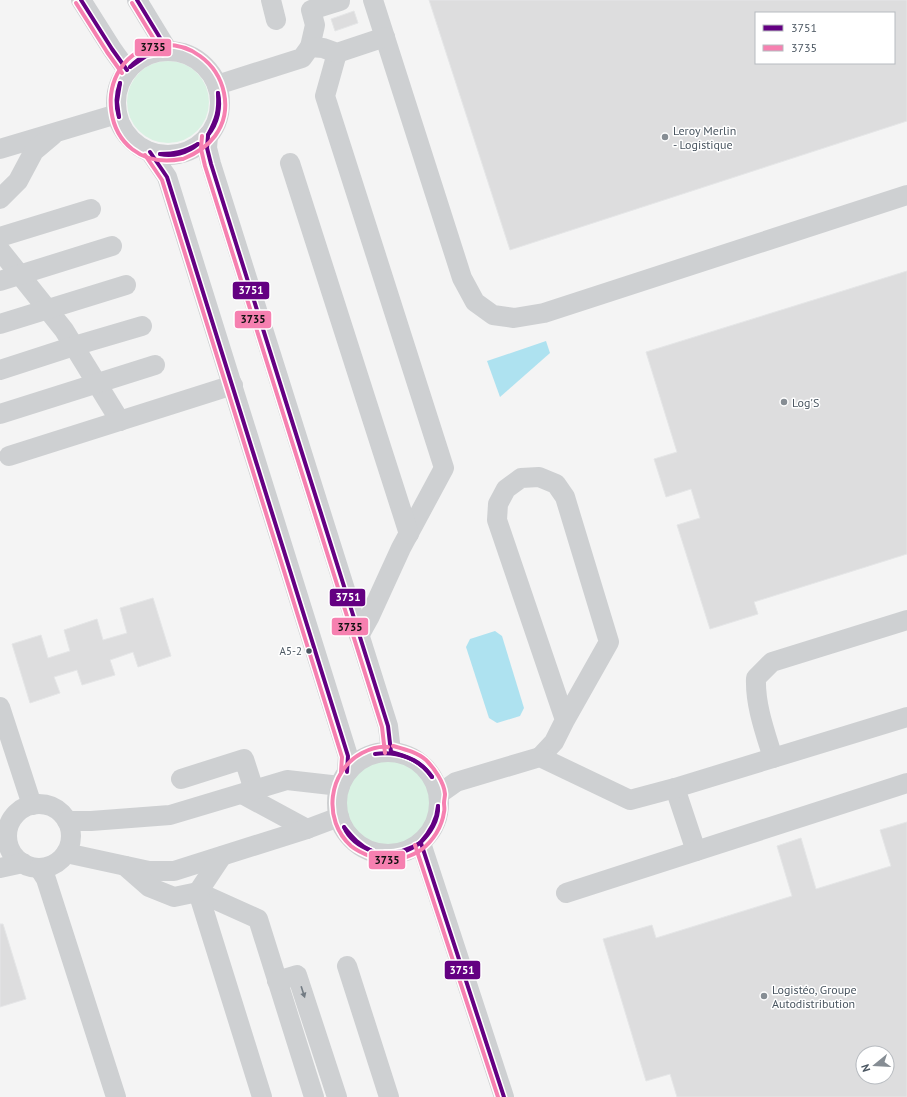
<svg xmlns="http://www.w3.org/2000/svg" width="907" height="1097" font-family="'PT Sans',sans-serif">
  <style>
    .green { fill: #d9f2e3 }
    .water { fill: #aee2f0 }
    .building { fill: #ddddde; stroke: #e5e6e7; fill-rule: evenodd }
    .lines { fill: none; stroke-linecap: round; stroke-linejoin: round }
    .minor { stroke: #ced0d2; stroke-width: 20 }
    .bus-1-casing { stroke: #fff; stroke-width: 7 }
    .bus-2-casing { stroke: #fff; stroke-width: 7 }
    .bus-1 { stroke: #640082; stroke-width: 4 }
    .bus-2 { stroke: #f680b0; stroke-width: 4 }
    .oneway { fill: #727b83 }
    .poi-dot { fill: #868d94; stroke: #fff; stroke-width: 1.5 }
    .bus-dot { fill: #4a5661; stroke: #fff; stroke-width: 1.5 }
    .labels { text-anchor: middle; dominant-baseline: central; stroke-width: 3; stroke-linejoin: round; paint-order: stroke }
    .bus-label { font-size: 11px; fill: #4a5661; stroke: #fff; text-anchor: end }
    .poi-label { font-size: 12px; fill: #4a5661; stroke: #fff; text-anchor: start }
    .line-badge { stroke: #fff; stroke-width: 1.5 }
    .badge-label { font-size: 11px; text-anchor: middle; font-weight: bold; fill: #fff }
    .pale-badge-label { font-size: 11px; text-anchor: middle; font-weight: bold; fill: #111 }
  </style>
  <rect width="100%" height="100%" fill="#f4f4f4"/>
  <g class="green">
    <circle cx="168" cy="102" r="41"/>
    <circle cx="388" cy="803" r="42"/>
  </g>
  <g class="water">
    <polygon points="546,341 550,353 500,397 487,361"/>
    <polygon points="495,631 502,636 524,708 520,716 497,723 489,718 466,647 470,639"/>
  </g>
  <g class="building">
    <path d="M 429,0 L 907,0 L 907,121 L 510,250 ZM 756,13 L 894,13 L 894,63 L 756,63 Z"/>
    <polygon points="354,11 358,23 335,31 331,19"/>
    <polygon points="907,271 907,554 754,602 758,614 710,629 677,525 700,518 691,489 666,497 654,459 677,452 646,352"/>
    <polygon points="153,598 171,656 138,667 133,652 110,660 115,675 82,685 77,670 54,677 60,693 30,703 12,644 41,635 48,658 70,651 64,630 97,619 103,640 127,633 120,608"/>
    <path d="M 907,822 L 907,1097 L 677,1097 L 670,1074 L 646,1081 L 603,939 L 652,925 L 656,938 L 792,896 L 777,846 L 801,838 L 816,889 L 891,866 L 880,830 ZM 863,1053 L 887,1053 L 887,1077 L 863,1077 Z"/>
    <polygon points="0,924 3,924 26,999 0,1007"/>
  </g>
  <g class="lines">
    <g class="minor">
      <polyline points="81,0 112,49 127,70"/>
      <polyline points="137,0 168,51"/>
      <polyline points="271,0 276,20"/>
      <polyline points="373,0 462,278 475,302 493,315 514,318 544,313 907,195"/>
      <polyline points="310,47 315,25 311,10 340,1 340,0"/>
      <circle cx="168" cy="103" r="52"/>
      <polyline points="337,53 325,96 444,468 401,548 369,618 359,636"/>
      <polyline points="217,85 302,58 310,47 323,48 337,53 385,37"/>
      <polyline points="208,136 207,148 211,164 388,726 391,752"/>
      <polyline points="0,149 117,114"/>
      <polyline points="150,152 167,177 343,740 348,756 347,772"/>
      <polyline points="290,163 409,534"/>
      <polyline points="0,199 18,181 34,151 53,135"/>
      <polyline points="0,237 91,209"/>
      <polyline points="0,250 64,330 120,421"/>
      <polyline points="0,281 112,246"/>
      <polyline points="0,324 126,285"/>
      <polyline points="0,370 74,346 142,326"/>
      <polyline points="0,414 155,365"/>
      <polyline points="9,456 233,385"/>
      <polyline points="0,707 32,805"/>
      <circle cx="388" cy="803" r="51"/>
      <polyline points="540,757 554,742 565,720 609,642 565,497 556,484 539,477 521,478 506,489 498,504 497,520 565,720"/>
      <path d="M 773,758 C 765,732 755,705 756,678 L 772,662 L 907,620"/>
      <polyline points="181,779 244,759 254,790"/>
      <polyline points="675,788 696,851"/>
      <polyline points="242,794 307,829"/>
      <polyline points="439,794 456,782 540,757 630,800 675,788 907,717"/>
      <circle cx="39" cy="836" r="32"/>
      <polyline points="67,821 91,821 170,815 287,780 340,786"/>
      <polyline points="421,843 504,1097"/>
      <polyline points="66,853 149,871 174,871 307,829 339,817"/>
      <polyline points="125,866 149,887 174,897 198,892 258,919 314,1097"/>
      <polyline points="0,868 23,863"/>
      <polyline points="39,868 46,879 116,1097"/>
      <polyline points="198,892 262,1097"/>
      <polyline points="198,892 222,856"/>
      <polyline points="566,893 907,783"/>
      <polyline points="347,966 389,1097"/>
      <polyline points="277,981 297,975 337,1097"/>
    </g>
    <g class="bus-1-casing">
      <g id="bus-1">
        <polyline points="81,0 112,49 127,70"/>
        <polyline points="137,0 168,51"/>
        <path d="M 130,67 C 140,56 153,51 168,51"/>
        <polyline points="130,67 146,56 168,51"/>
        <path d="M 119,117 C 115,105 116,94 120,83"/>
        <polyline points="119,117 117,102 120,83"/>
        <path d="M 208,135 C 217,118 219,111 218,93"/>
        <path d="M 208,135 C 218,123 221,107 218,93"/>
        <polyline points="208,136 207,148 211,164 388,726 391,752"/>
        <polyline points="150,152 167,177 348,756 347,772"/>
        <path d="M 160,154 C 175,154 184,152 198,144"/>
        <path d="M 160,154 C 172,157 188,153 198,144"/>
        <path d="M 391,752 C 409,757 421,761 432,777"/>
        <path d="M 375,754 C 397,751 419,758 432,777"/>
        <path d="M 344,827 C 352,837 360,846 372,851"/>
        <path d="M 344,827 C 349,839 361,847 372,851"/>
        <path d="M 420,843 C 430,832 437,821 438,806"/>
        <path d="M 420,843 C 430,834 439,820 438,806"/>
        <polyline points="421,843 504,1097"/>
        <path d="M 385,853 C 399,855 409,851 420,843"/>
        <path d="M 385,853 C 398,853 409,850 420,843"/>
      </g>
    </g>
    <g class="bus-2-casing">
      <g id="bus-2">
        <polyline points="76,3 107,52 122,73"/>
        <polyline points="132,3 163,54"/>
        <polyline points="202,136 201,149 205,166 382,727 385,753"/>
        <polyline points="145,155 162,180 342,757 341,772"/>
        <path d="M 182,159 C 97,175 86,54 160,45 C 174,44 188,47 200,56 C 225,74 234,110 215,136 C 207,147 195,154 183,159"/>
        <path d="M 388,747 C 379,746 370,749 362,753 C 328,771 322,820 351,846 C 357,851 364,854 372,857 C 390,863 405,860 421,850 C 433,841 442,827 444,812 C 445,809 444,806 444,803 C 444,800 445,797 445,794 C 444,782 434,768 426,760 C 417,752 404,749 393,746"/>
        <polyline points="415,845 498,1097"/>
      </g>
    </g>
    <use href="#bus-1" class="bus-1"/>
    <use href="#bus-2" class="bus-2"/>
  </g>
  <defs><path id="oneway-solid" d="M-6-.8H1V-3.2L6.5 0L1 3.2V.8H-6Z"/></defs>
  <use class="oneway" href="#oneway-solid" transform="translate(303 992) rotate(72)"/>
  <g class="poi-dot">
    <circle cx="665" cy="137" r="4"/>
    <circle cx="784" cy="402" r="4"/>
    <circle cx="764" cy="996" r="4"/>
  </g>
  <circle class="bus-dot" cx="309" cy="651" r="3.5"/>
  <g class="labels">
    <g class="bus-label">
      <text x="302" y="651">A5-2</text>
    </g>
    <g class="poi-label">
      <text x="673" y="130">Leroy Merlin<tspan x="673" dy="14">- Logistique</tspan></text>
      <text x="792" y="402">Log'S</text>
      <text x="772" y="989">Logistéo, Groupe<tspan x="772" dy="14">Autodistribution</tspan></text>
    </g>
  </g>
  <g class="line-badge">
    <rect x="134" y="38" width="38" height="19" rx="4" fill="#f680b0"/>
    <rect x="232" y="281" width="38" height="19" rx="4" fill="#640082"/>
    <rect x="234" y="310" width="38" height="19" rx="4" fill="#f680b0"/>
    <rect x="329" y="588" width="37" height="19" rx="4" fill="#640082"/>
    <rect x="331" y="617" width="38" height="19" rx="4" fill="#f680b0"/>
    <rect x="368" y="850" width="38" height="20" rx="4" fill="#f680b0"/>
    <rect x="444" y="960" width="37" height="20" rx="4" fill="#640082"/>
  </g>
  <g class="badge-label">
    <text x="251" y="294">3751</text>
    <text x="348" y="601">3751</text>
    <text x="462" y="974">3751</text>
  </g>
  <g class="pale-badge-label">
    <text x="153" y="51">3735</text>
    <text x="253" y="323">3735</text>
    <text x="350" y="631">3735</text>
    <text x="387" y="864">3735</text>
  </g>
  <rect x="755" y="12" width="140" height="52" fill="#ffffff" stroke="#b7bbc0"/>
  <rect x="763" y="25" width="20" height="6" fill="#640082" stroke="#b7bbc0"/>
  <text x="791" y="32" font-size="12" fill="#4a5661">3751</text>
  <rect x="763" y="45" width="20" height="6" fill="#f680b0" stroke="#b7bbc0"/>
  <text x="791" y="52" font-size="12" fill="#4a5661">3735</text>
  <g transform="translate(875 1065) rotate(252)"><circle r="19" fill="#ffffff" stroke="#b7bbc0"/>
  <path d="M0-3L7 15L0 10L-7 15Z" fill="#868d94"/>
  <text y="-6" font-size="11" font-weight="bold" text-anchor="middle" fill="#4a5661">N</text>
  </g>
</svg>
